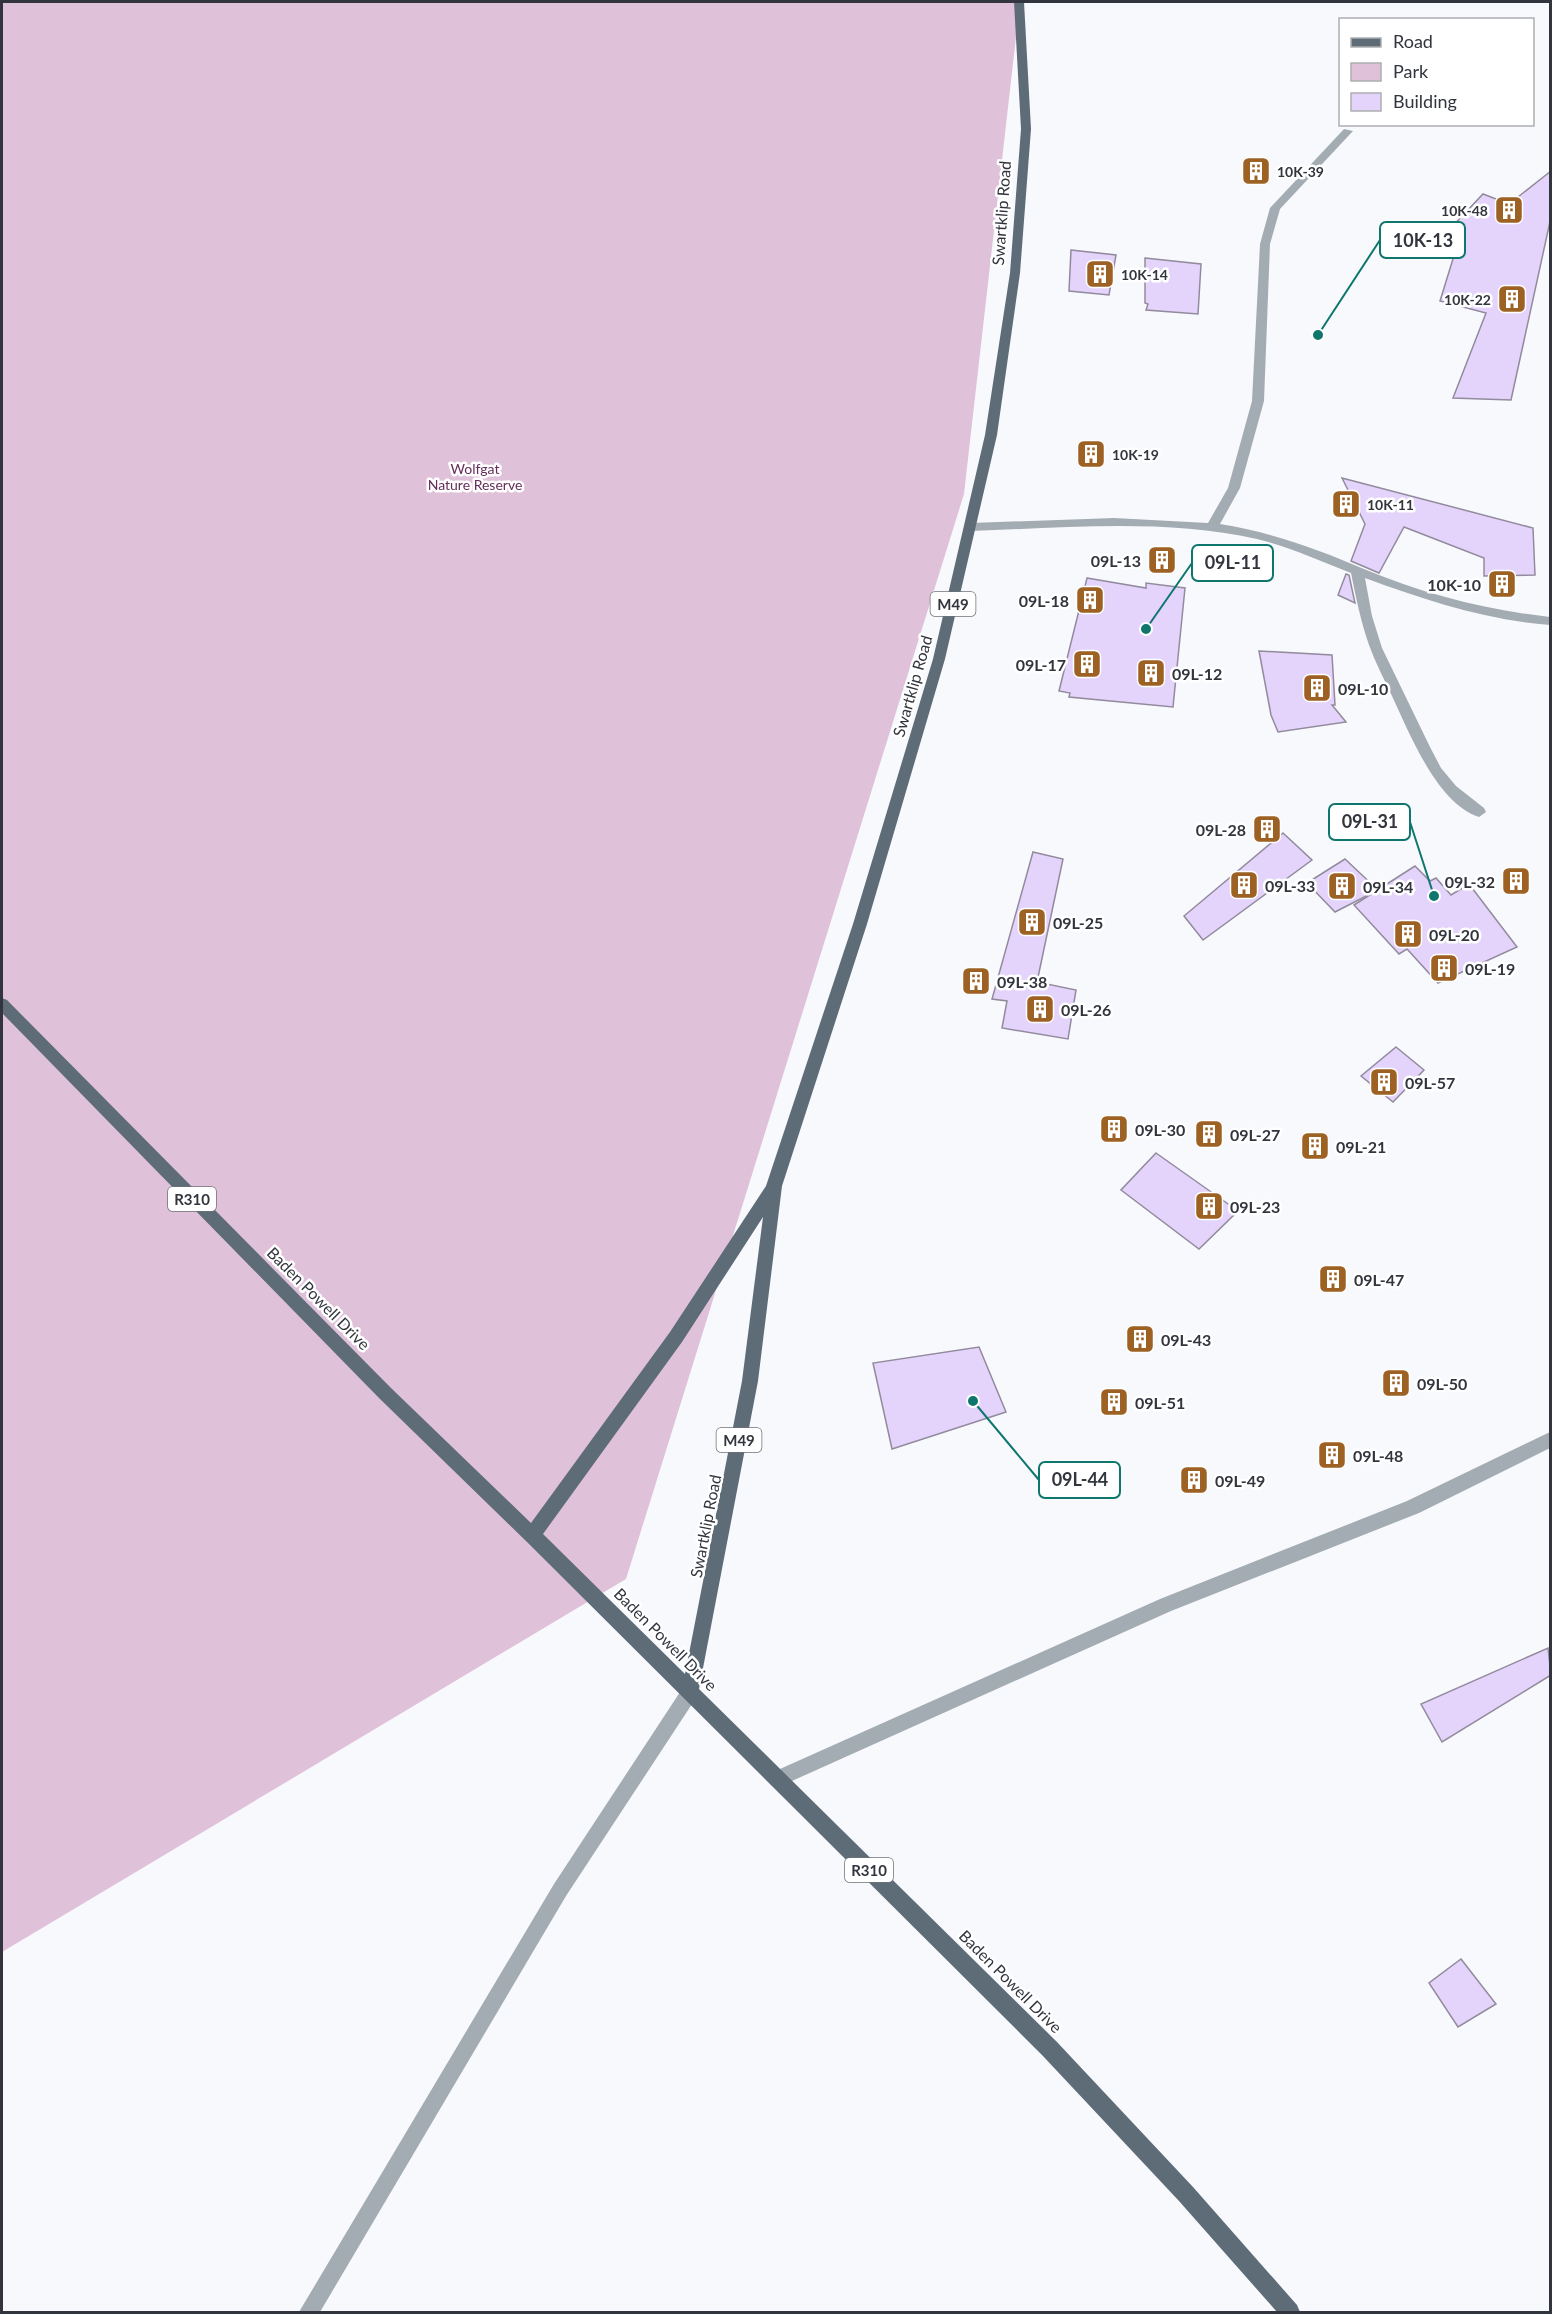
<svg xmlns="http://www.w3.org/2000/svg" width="1552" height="2314" font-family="Lato,sans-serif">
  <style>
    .green { fill: #e0c1da }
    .building { fill: #e4d4fb; stroke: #928a9d; stroke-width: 1.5 }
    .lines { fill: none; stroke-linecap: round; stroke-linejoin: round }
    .service { fill: #a4acb3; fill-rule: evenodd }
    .minor { fill: #a4acb3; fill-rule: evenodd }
    .primary { fill: #5e6c78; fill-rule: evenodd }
    .labels { text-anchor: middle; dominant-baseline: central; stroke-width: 5; stroke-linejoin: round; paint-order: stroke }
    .far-poi-label { font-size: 14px; font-weight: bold; fill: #32353d; stroke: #fff; text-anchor: start }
    .far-park-label { font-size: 14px; fill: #642e5b; stroke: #fff }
    .shield { fill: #fff; stroke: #707277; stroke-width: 1.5 }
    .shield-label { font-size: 15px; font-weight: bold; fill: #32353d }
    .street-label { font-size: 16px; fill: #32353d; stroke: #fff }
    .poi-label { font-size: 16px; font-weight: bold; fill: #32353d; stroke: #fff; text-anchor: start }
    .leader { fill: none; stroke: #0f766e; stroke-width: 2 }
    .callout-dot { fill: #0f766e; stroke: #fff; stroke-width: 2 }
    .callout { fill: #fff; stroke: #0f766e; stroke-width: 2 }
    .callout-label { font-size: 18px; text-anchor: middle; font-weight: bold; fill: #32353d }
  </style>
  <rect width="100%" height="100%" fill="#f8f9fd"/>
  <polygon class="green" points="2,2 1020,2 964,494 626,1579 2,1952"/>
  <g class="building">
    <polygon points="1551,171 1551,217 1511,400 1453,398 1486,313 1440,301 1461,233 1450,229 1483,194 1509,204"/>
    <polygon points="1071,250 1116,255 1109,295 1069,291"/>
    <polygon points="1145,258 1201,264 1198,314 1146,310 1148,304 1145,303"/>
    <polygon points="1342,478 1533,528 1535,575 1484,576 1484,558 1404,527 1379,573 1351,561 1365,524"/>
    <polygon points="1346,574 1349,575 1355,603 1338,595"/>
    <polygon points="1087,578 1146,588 1146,583 1185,588 1173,707 1069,697 1070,693 1059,691"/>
    <polygon points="1259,651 1332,655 1335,705 1332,705 1346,722 1278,732 1271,715"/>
    <polygon points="1283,833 1312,860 1203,940 1184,916"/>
    <polygon points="1033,852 1063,859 1037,982 1076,990 1068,1039 1002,1028 1007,1001 992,999"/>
    <polygon points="1345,859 1378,890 1335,912 1307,883"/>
    <polygon points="1415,866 1430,881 1436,878 1451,895 1469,884 1517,947 1438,983 1407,949 1399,954 1354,905"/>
    <polygon points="1396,1047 1424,1070 1393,1102 1361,1076"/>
    <polygon points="1156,1153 1238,1211 1199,1249 1121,1190"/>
    <polygon points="979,1347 1006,1412 892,1449 873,1363"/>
    <polygon points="1548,1648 1551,1675 1442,1742 1421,1704"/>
    <polygon points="1461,1959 1496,2004 1458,2027 1429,1983"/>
  </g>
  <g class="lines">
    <polygon class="service" points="690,1683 696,1686 699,1692 696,1698 566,1896 320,2312 299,2312 554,1884 684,1686"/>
    <g class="minor">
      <path d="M 1344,129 L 1353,131 L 1280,209 L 1270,244 L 1264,401 L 1240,488 L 1220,524 C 1270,532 1318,549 1364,569 C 1423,594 1487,610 1550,617 L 1550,625 C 1485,620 1425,600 1365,578 L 1372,616 L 1382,648 L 1430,747 L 1441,768 L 1456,786 L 1484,808 L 1486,812 L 1479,817 C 1437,804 1409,732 1392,696 C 1384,679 1375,662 1369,645 C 1361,622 1356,598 1351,573 C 1320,561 1290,547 1257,539 C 1163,518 1066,528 971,531 L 965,527 L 971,523 L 1114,518 L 1208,523 L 1228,488 L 1252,401 L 1260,244 L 1270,208 Z"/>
      <polygon points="1550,1432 1550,1448 1419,1513 1171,1611 783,1785 777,1788 771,1785 768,1779 771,1773 1160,1599 1407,1501"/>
    </g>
    <path class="primary" d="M 1014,2 L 1024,2 L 1031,129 L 1020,273 L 997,435 L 945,659 L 867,924 L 782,1186 L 758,1381 L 699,1689 L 1056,2041 L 1193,2187 L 1297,2305 L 1300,2312 L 1277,2312 L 1179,2201 L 1042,2055 L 526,1541 L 379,1398 L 2,1013 L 2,998 L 7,1000 L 391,1388 L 531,1523 L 670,1332 L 766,1186 L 853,924 L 933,659 L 985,435 L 1010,273 L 1021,129 ZM 763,1217 L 742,1381 L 685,1674 L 543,1534 L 682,1342 Z"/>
  </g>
  <defs>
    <g id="building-square" transform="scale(1.5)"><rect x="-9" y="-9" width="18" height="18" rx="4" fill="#9d6124" stroke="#fff"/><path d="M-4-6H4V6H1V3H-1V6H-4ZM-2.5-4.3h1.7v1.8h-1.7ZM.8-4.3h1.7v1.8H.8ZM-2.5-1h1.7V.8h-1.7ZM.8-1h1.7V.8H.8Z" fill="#fff"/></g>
  </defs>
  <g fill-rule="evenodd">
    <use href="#building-square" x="1256" y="171"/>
    <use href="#building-square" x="1509" y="210"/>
    <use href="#building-square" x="1100" y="274"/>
    <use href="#building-square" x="1512" y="299"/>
    <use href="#building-square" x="1091" y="454"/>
    <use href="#building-square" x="1346" y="504"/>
    <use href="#building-square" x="1162" y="560"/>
    <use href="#building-square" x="1502" y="584"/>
    <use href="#building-square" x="1090" y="600"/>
    <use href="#building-square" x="1087" y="664"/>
    <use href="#building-square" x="1151" y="673"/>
    <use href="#building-square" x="1317" y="688"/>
    <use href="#building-square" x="1267" y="829"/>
    <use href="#building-square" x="1516" y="881"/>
    <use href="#building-square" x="1244" y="885"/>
    <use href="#building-square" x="1342" y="886"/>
    <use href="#building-square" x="1032" y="922"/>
    <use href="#building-square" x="1408" y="934"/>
    <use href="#building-square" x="1444" y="968"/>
    <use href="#building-square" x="976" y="981"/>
    <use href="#building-square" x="1040" y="1009"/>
    <use href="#building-square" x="1384" y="1082"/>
    <use href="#building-square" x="1114" y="1129"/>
    <use href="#building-square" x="1209" y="1134"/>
    <use href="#building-square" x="1315" y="1146"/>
    <use href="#building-square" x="1209" y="1206"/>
    <use href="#building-square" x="1333" y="1279"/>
    <use href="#building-square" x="1140" y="1339"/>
    <use href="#building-square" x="1396" y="1383"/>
    <use href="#building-square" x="1114" y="1402"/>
    <use href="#building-square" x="1332" y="1455"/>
    <use href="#building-square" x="1194" y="1480"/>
  </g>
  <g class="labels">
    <g class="far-poi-label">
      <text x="1277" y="171">10K-39</text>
      <text x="1488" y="210" text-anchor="end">10K-48</text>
      <text x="1121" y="274">10K-14</text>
      <text x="1491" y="299" text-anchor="end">10K-22</text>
      <text x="1112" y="454">10K-19</text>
      <text x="1367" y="504">10K-11</text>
    </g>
    <g class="far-park-label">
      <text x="475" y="468">Wolfgat<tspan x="475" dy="16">Nature Reserve</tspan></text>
    </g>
    <g class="shield">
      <rect x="930.5" y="592" width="45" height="24" rx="4.5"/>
      <rect x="168" y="1187" width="48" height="24" rx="4.5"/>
      <rect x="716.5" y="1428" width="45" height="24" rx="4.5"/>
      <rect x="845" y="1858" width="48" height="24" rx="4.5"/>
    </g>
    <g class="shield-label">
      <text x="953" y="604">M49</text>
      <text x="192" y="1199">R310</text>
      <text x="739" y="1440">M49</text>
      <text x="869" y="1870">R310</text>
    </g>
    <g class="street-label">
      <text transform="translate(1001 213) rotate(-86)">Swartklip Road</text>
      <text transform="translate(912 686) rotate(-74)">Swartklip Road</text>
      <text transform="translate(319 1298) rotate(45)">Baden Powell Drive</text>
      <text transform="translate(705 1526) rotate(-79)">Swartklip Road</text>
      <text transform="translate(666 1639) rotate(45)">Baden Powell Drive</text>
      <text transform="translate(1011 1981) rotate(45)">Baden Powell Drive</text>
    </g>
    <g class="poi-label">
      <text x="1141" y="560" text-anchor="end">09L-13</text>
      <text x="1481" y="584" text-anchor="end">10K-10</text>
      <text x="1069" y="600" text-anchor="end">09L-18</text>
      <text x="1066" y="664" text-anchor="end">09L-17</text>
      <text x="1172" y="673">09L-12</text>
      <text x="1338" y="688">09L-10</text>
      <text x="1246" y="829" text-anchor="end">09L-28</text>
      <text x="1495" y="881" text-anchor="end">09L-32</text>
      <text x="1265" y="885">09L-33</text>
      <text x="1363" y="886">09L-34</text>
      <text x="1053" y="922">09L-25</text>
      <text x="1429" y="934">09L-20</text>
      <text x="1465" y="968">09L-19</text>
      <text x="997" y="981">09L-38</text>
      <text x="1061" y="1009">09L-26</text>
      <text x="1405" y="1082">09L-57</text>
      <text x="1135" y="1129">09L-30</text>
      <text x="1230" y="1134">09L-27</text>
      <text x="1336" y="1146">09L-21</text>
      <text x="1230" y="1206">09L-23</text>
      <text x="1354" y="1279">09L-47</text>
      <text x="1161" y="1339">09L-43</text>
      <text x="1417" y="1383">09L-50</text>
      <text x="1135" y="1402">09L-51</text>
      <text x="1353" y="1455">09L-48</text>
      <text x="1215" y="1480">09L-49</text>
    </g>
  </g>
  <path class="leader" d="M1318 335L1380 240M1146 629L1192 563M1434 896L1410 822M973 1401L1039 1480"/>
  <g class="callout-dot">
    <circle cx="1318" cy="335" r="6"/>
    <circle cx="1146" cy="629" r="6"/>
    <circle cx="1434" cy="896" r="6"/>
    <circle cx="973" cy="1401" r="6"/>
  </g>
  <g class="callout">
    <rect x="1380" y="222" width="85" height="36" rx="6"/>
    <rect x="1192" y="545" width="81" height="36" rx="6"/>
    <rect x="1329" y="804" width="81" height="36" rx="6"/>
    <rect x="1039" y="1462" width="81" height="36" rx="6"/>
  </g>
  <g class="callout-label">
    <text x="1423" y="247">10K-13</text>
    <text x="1233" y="569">09L-11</text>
    <text x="1370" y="828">09L-31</text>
    <text x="1080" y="1486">09L-44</text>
  </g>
  <rect width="1552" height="2314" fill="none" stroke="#32353d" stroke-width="6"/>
  <rect x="1339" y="18" width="195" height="108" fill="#ffffff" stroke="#adaeb1" stroke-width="1.5"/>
  <rect x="1351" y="38" width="30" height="9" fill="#5e6c78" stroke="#adaeb1" stroke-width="1.5"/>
  <text x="1393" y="48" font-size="18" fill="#32353d">Road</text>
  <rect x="1351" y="63" width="30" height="18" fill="#e0c1da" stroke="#adaeb1" stroke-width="1.5"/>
  <text x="1393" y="78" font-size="18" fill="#32353d">Park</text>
  <rect x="1351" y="93" width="30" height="18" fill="#e4d4fb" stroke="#adaeb1" stroke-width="1.5"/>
  <text x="1393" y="108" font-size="18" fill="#32353d">Building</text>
</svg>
